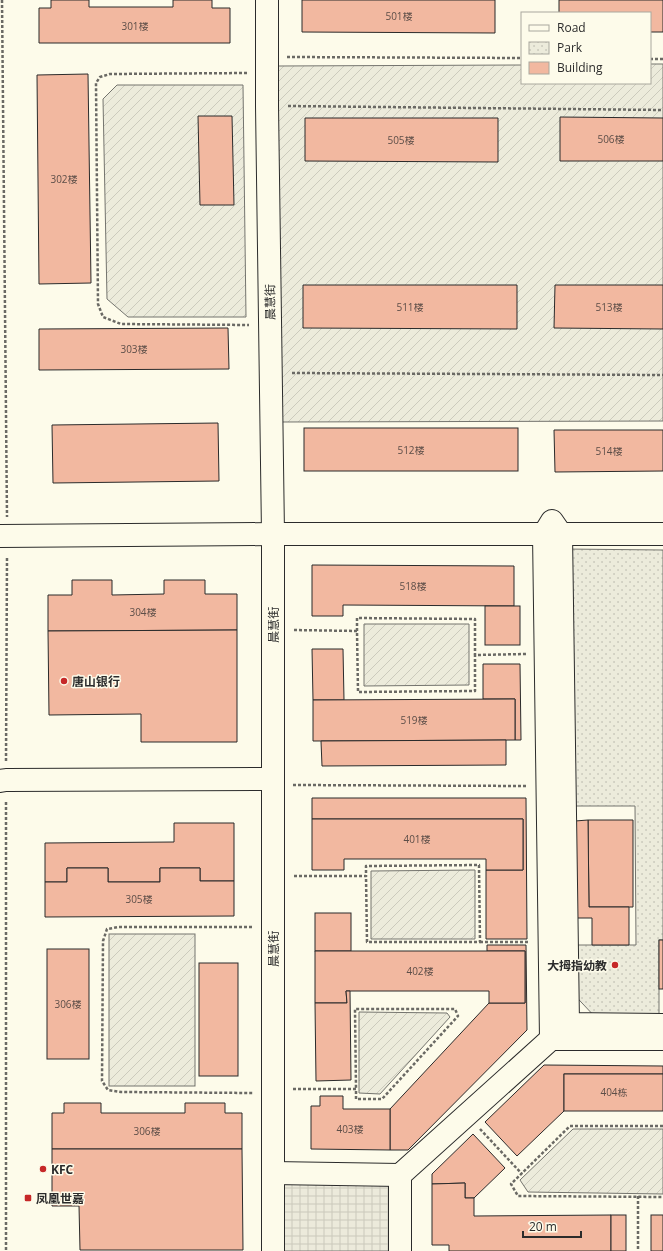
<svg xmlns="http://www.w3.org/2000/svg" width="663" height="1251" font-family="'Open Sans','Noto Sans SC',sans-serif">
  <style>
    .park { fill: url(#park-dots); stroke: #74746e }
    .garden { fill: url(#garden-furrows); stroke: #74746e }
    .plaza { fill: url(#plaza-grid); stroke: #74746e }
    .building { fill: #f2b8a0; stroke: #2b2b2b }
    .lines { fill: none; stroke-linecap: round; stroke-linejoin: round }
    .minor-casing { stroke: #2b2b2b; stroke-width: 24 }
    .path { stroke: #6a6964; stroke-width: 2.5; stroke-dasharray: 3 2; stroke-linecap: butt }
    .minor { stroke: #fdfbea; stroke-width: 22 }
    .poi-dot { fill: #c62828; stroke: #fdfbea; stroke-width: 1.5 }
    .labels { text-anchor: middle; dominant-baseline: central; stroke-width: 3; stroke-linejoin: round; paint-order: stroke }
    .number-label { font-size: 10px; fill: #5d4e48 }
    .street-label { font-size: 12px; fill: #2b2b2b; stroke: #fdfbea }
    .poi-label { font-size: 12px; font-weight: bold; fill: #2b2b2b; stroke: #fdfbea; text-anchor: start }
  </style>
  <defs>
    <pattern id="park-dots" width="8" height="8" patternUnits="userSpaceOnUse"><rect width="8" height="8" fill="#ecebdb"/><path d="M2 2h.1M6 6h.1" fill="none" stroke="#cbcabc" stroke-width="1.8" stroke-linecap="round"/></pattern>
    <pattern id="garden-furrows" width="10" height="10" patternUnits="userSpaceOnUse"><rect width="10" height="10" fill="#ecebdb"/><path d="M-1 1l2-2M0 10L10 0M9 11l2-2" fill="none" stroke="#cbcabc"/></pattern>
    <pattern id="plaza-grid" width="8" height="8" patternUnits="userSpaceOnUse"><rect width="8" height="8" fill="#eceadb"/><path d="M0 4h8M4 0v8" fill="none" stroke="#cbc9bc"/></pattern>
  </defs>
  <rect width="100%" height="100%" fill="#fdfbea"/>
  <polygon class="park" points="564,549 663,550 663,940 659,940 659,1020 598,1020 566,986 566,945 636,945 635,806 566,806"/>
  <g class="garden">
    <polygon points="650,64 663,64 663,421 281,422 277,66 522,65 522,83 650,83"/>
    <polygon points="117,85 243,85 246,317 128,317 107,299 103,99"/>
    <polygon points="364,624 469,624 469,685 364,686"/>
    <polygon points="475,870 475,939 371,939 371,871"/>
    <rect x="109" y="934" width="86" height="152"/>
    <polygon points="359,1012 447,1013 450,1017 380,1094 359,1093"/>
    <polygon points="573,1129 663,1129 663,1194 528,1192 520,1180"/>
  </g>
  <polygon class="plaza" points="273,1173 400,1175 400,1251 273,1251"/>
  <g class="building">
    <polygon points="51,0 89,0 89,7 173,7 173,0 212,0 212,8 230,8 230,43 39,43 39,8 51,8"/>
    <polygon points="302,0 495,0 495,33 302,32"/>
    <polygon points="559,0 663,0 663,32 650,32 650,13 559,13"/>
    <polygon points="88,74 91,283 39,284 37,75"/>
    <polygon points="198,116 232,116 234,205 200,205"/>
    <polygon points="560,117 663,118 663,161 560,161"/>
    <polygon points="305,118 498,118 498,162 305,161"/>
    <polygon points="303,285 517,285 517,329 303,328"/>
    <polygon points="555,285 663,285 663,329 554,328"/>
    <polygon points="228,328 229,369 39,370 39,329"/>
    <polygon points="218,423 219,481 53,483 52,425"/>
    <rect x="304" y="428" width="214" height="43"/>
    <polygon points="554,430 663,430 663,471 555,472"/>
    <polygon points="312,565 514,566 514,606 343,605 343,616 312,616"/>
    <polygon points="72,580 112,580 112,595 164,594 164,580 205,580 205,594 237,594 237,630 48,631 48,595 72,595"/>
    <rect x="485" y="606" width="35" height="39"/>
    <polygon points="237,630 237,742 141,742 141,714 49,715 48,631"/>
    <polygon points="312,649 343,649 344,700 313,700"/>
    <polygon points="483,664 520,664 521,740 515,740 515,699 483,699"/>
    <polygon points="515,699 515,740 313,741 313,700"/>
    <polygon points="506,740 506,765 322,766 321,741"/>
    <polygon points="312,798 526,798 527,939 486,939 486,870 523,870 523,819 312,819"/>
    <polygon points="312,819 523,819 523,870 486,870 486,859 344,859 344,870 312,870"/>
    <polygon points="588,820 633,820 633,907 589,907"/>
    <polygon points="588,820 589,907 629,907 629,945 592,945 592,918 576,918 575,821"/>
    <polygon points="174,823 234,823 234,881 200,881 200,868 160,868 160,882 108,882 108,868 67,868 67,882 45,882 45,843 174,842"/>
    <polygon points="67,868 108,868 108,882 160,882 160,868 200,868 200,881 234,881 234,916 45,917 45,882 67,882"/>
    <rect x="315" y="913" width="36" height="38"/>
    <rect x="659" y="940" width="4" height="49"/>
    <polygon points="487,945 526,945 527,1030 408,1150 390,1150 390,1109 489,1003 525,1003 525,951 487,951"/>
    <rect x="47" y="949" width="42" height="110"/>
    <polygon points="315,951 525,951 525,1003 489,1003 489,991 346,991 347,1003 315,1003"/>
    <rect x="199" y="963" width="39" height="113"/>
    <polygon points="346,991 350,991 351,1080 316,1081 315,1003 347,1003"/>
    <polygon points="544,1065 663,1066 663,1074 564,1074 564,1111 517,1156 485,1122"/>
    <rect x="564" y="1074" width="99" height="37"/>
    <polygon points="320,1096 343,1096 343,1109 390,1109 390,1150 311,1149 311,1106 320,1106"/>
    <polygon points="64,1103 101,1103 101,1113 185,1113 185,1103 225,1103 225,1113 242,1113 242,1149 52,1149 52,1113 64,1113"/>
    <polygon points="473,1134 505,1168 474,1198 465,1198 465,1183 432,1184 432,1174"/>
    <polygon points="52,1149 242,1149 243,1250 80,1250 79,1206 52,1206"/>
    <polygon points="465,1183 465,1198 474,1198 474,1216 611,1215 611,1251 449,1251 449,1245 432,1245 432,1184"/>
    <rect x="611" y="1215" width="15" height="36"/>
    <rect x="651" y="1215" width="12" height="36"/>
  </g>
  <g class="lines">
    <g class="minor-casing">
      <g id="minor">
        <polyline points="267,0 267,106 273,534 273,1251"/>
        <polyline points="0,536 273,534 663,534"/>
        <polyline points="0,781 6,780 273,779"/>
        <polyline points="663,1025 568,1024 561,534 552,521 544,534 551,1039 663,1039"/>
        <polyline points="273,1173 400,1175 551,1039"/>
        <polyline points="400,1175 400,1251"/>
      </g>
    </g>
    <g class="path">
      <polyline points="2,0 7,517"/>
      <polyline points="287,57 522,58"/>
      <polyline points="650,59 663,59"/>
      <polyline points="247,73 110,74 100,77 96,83 98,304 103,317 121,324 249,325"/>
      <polyline points="288,106 663,110"/>
      <polyline points="292,373 663,375"/>
      <polyline points="294,630 357,631 358,692 475,691 475,655 526,654"/>
      <polyline points="357,631 357,618 475,619 475,655"/>
      <polyline points="6,761 7,556"/>
      <polyline points="293,785 526,786"/>
      <polyline points="6,802 6,1251"/>
      <polyline points="294,876 366,876 366,866 479,865 480,942 367,942 366,876"/>
      <polyline points="252,927 119,927 107,929 103,941 102,1081 108,1090 121,1092 253,1093"/>
      <polyline points="480,942 529,942"/>
      <polyline points="293,1089 356,1089 356,1099 382,1099 458,1016 455,1009 355,1009 356,1089"/>
      <polyline points="663,1126 570,1126 511,1184 518,1196 663,1197"/>
      <polyline points="480,1129 522,1174"/>
      <polyline points="638,1196 638,1251"/>
    </g>
    <use href="#minor" class="minor"/>
  </g>
  <g class="poi-dot">
    <circle cx="64" cy="681" r="4"/>
    <circle cx="615" cy="965" r="4"/>
    <circle cx="43" cy="1169" r="4"/>
    <rect x="24" y="1194" width="8" height="8" rx="2"/>
  </g>
  <g class="labels">
    <g class="number-label">
      <text x="399" y="16">501楼</text>
      <text x="135" y="26">301楼</text>
      <text x="611" y="139">506楼</text>
      <text x="401" y="140">505楼</text>
      <text x="64" y="179">302楼</text>
      <text x="410" y="307">511楼</text>
      <text x="609" y="307">513楼</text>
      <text x="134" y="349">303楼</text>
      <text x="411" y="450">512楼</text>
      <text x="609" y="451">514楼</text>
      <text x="413" y="586">518楼</text>
      <text x="143" y="612">304楼</text>
      <text x="414" y="720">519楼</text>
      <text x="417" y="839">401楼</text>
      <text x="139" y="899">305楼</text>
      <text x="420" y="971">402楼</text>
      <text x="68" y="1004">306楼</text>
      <text x="614" y="1092">404栋</text>
      <text x="350" y="1129">403楼</text>
      <text x="147" y="1131">306楼</text>
    </g>
    <g class="street-label">
      <text transform="translate(270 302) rotate(-91)">晨慧街</text>
      <text transform="translate(273 625) rotate(-90)">晨慧街</text>
      <text transform="translate(273 949) rotate(-90)">晨慧街</text>
    </g>
    <g class="poi-label">
      <text x="72" y="681">唐山银行</text>
      <text x="607" y="965" text-anchor="end">大拇指幼教</text>
      <text x="51" y="1169">KFC</text>
      <text x="36" y="1198">凤凰世嘉</text>
    </g>
  </g>
  <rect x="521" y="12" width="130" height="72" fill="#fdfbea" stroke="#a9a89e"/>
  <rect x="529" y="25" width="20" height="6" fill="#fdfbea" stroke="#a9a89e"/>
  <text x="557" y="32" font-size="12" fill="#2b2b2b">Road</text>
  <rect x="529" y="42" width="20" height="12" fill="url(#park-dots)" stroke="#a9a89e"/>
  <text x="557" y="52" font-size="12" fill="#2b2b2b">Park</text>
  <rect x="529" y="62" width="20" height="12" fill="#f2b8a0" stroke="#a9a89e"/>
  <text x="557" y="72" font-size="12" fill="#2b2b2b">Building</text>
  <path d="M523 1231v6h58v-6" fill="none" stroke="#2b2b2b" stroke-width="2"/>
  <text x="529" y="1231" font-size="12" fill="#2b2b2b" stroke="#fdfbea" stroke-width="3" paint-order="stroke">20 m</text>
</svg>
